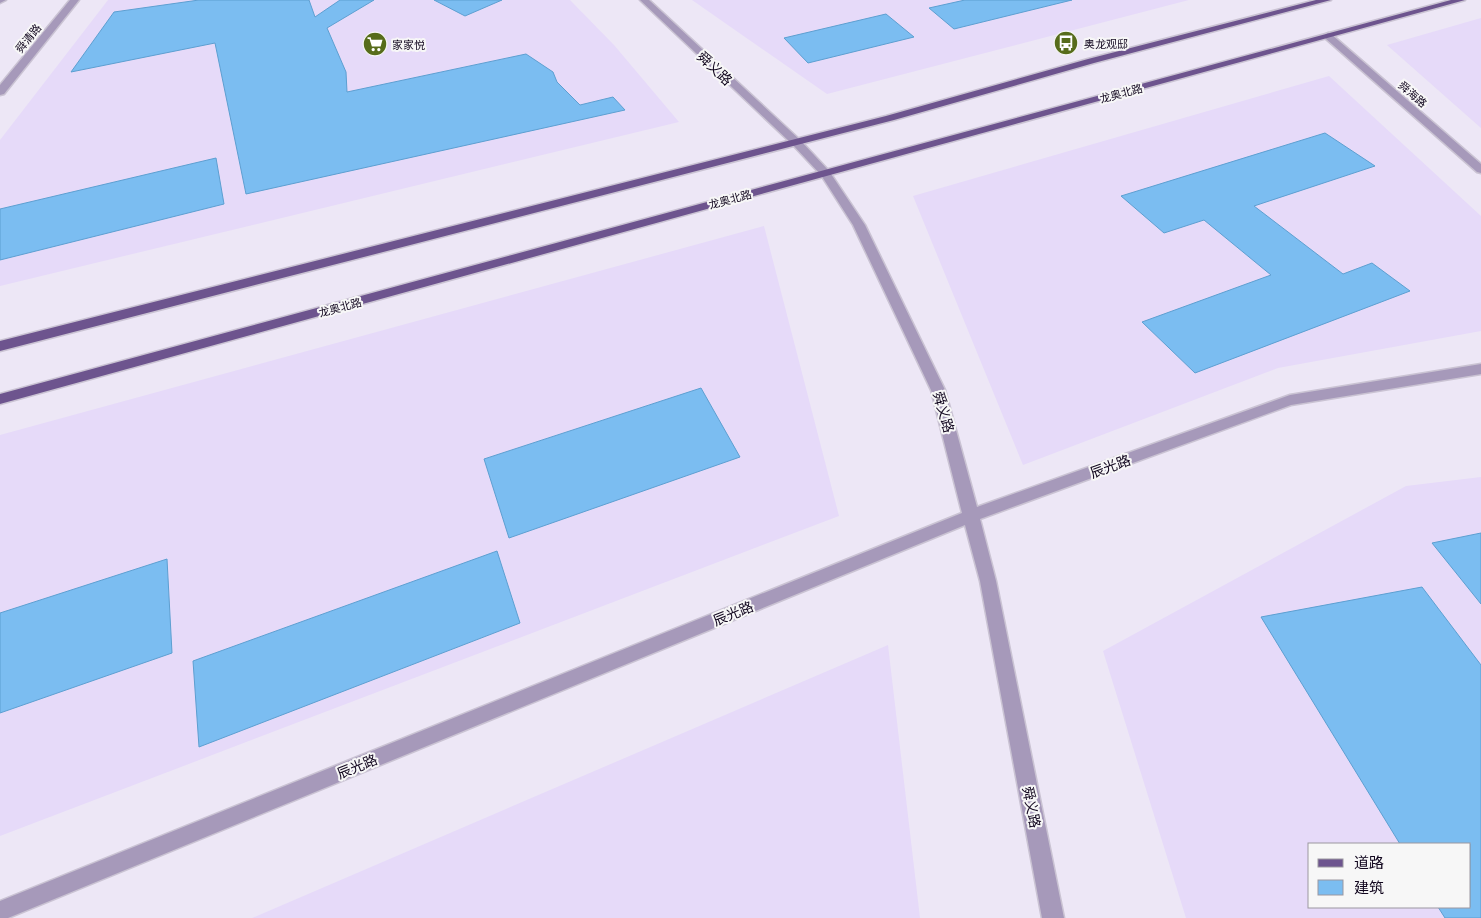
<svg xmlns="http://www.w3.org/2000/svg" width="1481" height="918" font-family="'Golos Text','Noto Sans SC',sans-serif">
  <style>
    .built { fill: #e6daf9; fill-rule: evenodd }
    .building { fill: #7bbdf1; stroke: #5d9fd1 }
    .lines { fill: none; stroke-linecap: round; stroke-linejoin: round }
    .minor-casing { stroke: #cac3d3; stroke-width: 3 }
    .major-casing { stroke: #cac3d3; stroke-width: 3 }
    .minor { fill: #a699ba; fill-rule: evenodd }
    .major { fill: #6d548e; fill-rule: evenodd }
    .labels { text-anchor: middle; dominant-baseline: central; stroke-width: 4; stroke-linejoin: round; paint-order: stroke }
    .far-street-label { font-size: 11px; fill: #11061e; stroke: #f7f7f7 }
    .far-poi-label { font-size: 11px; fill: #11061e; stroke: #f7f7f7; text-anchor: start }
    .street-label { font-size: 14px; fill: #11061e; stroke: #f7f7f7 }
  </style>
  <rect width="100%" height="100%" fill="#ede7f6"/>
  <g class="built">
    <polygon points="108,0 570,0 614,45 679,122 0,286 0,140"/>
    <polygon points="692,0 1189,0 827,94"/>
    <polygon points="1481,18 1481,128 1387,45"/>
    <polygon points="1329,76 1481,216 1481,331 1278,368 1023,465 913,196"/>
    <polygon points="764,226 839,516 0,836 0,435"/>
    <path d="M 1481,477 L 1481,918 L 1186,918 L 1103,651 L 1406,486 ZM 1310,844 L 1470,844 L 1470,907 L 1310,907 Z"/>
    <polygon points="888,645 920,918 252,918"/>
  </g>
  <g class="building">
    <polygon points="199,0 309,0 315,17 340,0 374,0 327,28 346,72 347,92 526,54 553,72 557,82 580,105 613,97 625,110 246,194 215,43 71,72 114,12"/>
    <polygon points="434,0 502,0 465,16"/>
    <polygon points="965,0 1072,0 954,29 929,8"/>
    <polygon points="886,14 914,37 808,63 784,38"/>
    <polygon points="1325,133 1375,166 1254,206 1343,274 1372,263 1410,291 1195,373 1142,322 1271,275 1204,220 1164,233 1121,196"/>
    <polygon points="216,158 224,204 0,260 0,209"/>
    <polygon points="701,388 740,457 509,538 484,459"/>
    <polygon points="1481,533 1481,604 1432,543"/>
    <polygon points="497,551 520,623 199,747 193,661"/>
    <polygon points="167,559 172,653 0,713 0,613"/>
    <polygon points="1422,587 1481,665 1481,918 1445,918 1438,907 1470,907 1470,844 1400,844 1261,617"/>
  </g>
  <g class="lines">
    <g class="minor-casing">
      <g id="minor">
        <polygon points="0,0 6,0 0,3"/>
        <polygon points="70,0 79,0 4,94 0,95 0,85"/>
        <polygon points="640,0 649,0 800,140 829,171 865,225 945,390 977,507 1290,395 1481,364 1481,374 1291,405 980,519 996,581 1064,918 1042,918 980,581 965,525 8,918 0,918 0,901 962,513 931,390 853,225 821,175 792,144"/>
        <polygon points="1328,33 1331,34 1481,164 1481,173 1477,172 1325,38 1323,36"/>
      </g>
    </g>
    <g class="major-casing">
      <g id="major">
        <polygon points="1316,0 1331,0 1094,63 894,120 0,351 0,341 886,116 1088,59"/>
        <polygon points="1451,0 1465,0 0,404 0,394"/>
      </g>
    </g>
    <use href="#minor" class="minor"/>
    <use href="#major" class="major"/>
  </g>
  <defs>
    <g id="bus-disc" transform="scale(1.25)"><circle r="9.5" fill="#576c1b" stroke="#f7f7f7"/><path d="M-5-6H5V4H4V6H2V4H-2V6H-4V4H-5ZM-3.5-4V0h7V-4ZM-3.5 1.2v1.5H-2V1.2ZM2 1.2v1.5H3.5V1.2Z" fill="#fff"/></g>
    <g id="supermarket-disc" transform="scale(1.25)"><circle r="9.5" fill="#576c1b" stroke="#f7f7f7"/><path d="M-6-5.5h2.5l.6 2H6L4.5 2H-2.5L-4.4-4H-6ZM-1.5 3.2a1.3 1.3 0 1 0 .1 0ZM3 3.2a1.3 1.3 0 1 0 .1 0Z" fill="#fff"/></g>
  </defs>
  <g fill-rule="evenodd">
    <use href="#bus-disc" x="1066" y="43"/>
    <use href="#supermarket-disc" x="375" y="44"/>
  </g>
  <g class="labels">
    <g class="far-street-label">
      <text transform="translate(28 38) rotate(-51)">舜清路</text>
      <text transform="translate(1121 93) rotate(-15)">龙奥北路</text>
      <text transform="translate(1413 94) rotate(41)">舜海路</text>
      <text transform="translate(730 199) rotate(-15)">龙奥北路</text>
      <text transform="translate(340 307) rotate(-15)">龙奥北路</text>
    </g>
    <g class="far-poi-label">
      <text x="1084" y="43">奥龙观邸</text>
      <text x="392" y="44">家家悦</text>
    </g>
    <g class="street-label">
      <text transform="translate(715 68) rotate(43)">舜义路</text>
      <text transform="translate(944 412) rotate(74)">舜义路</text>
      <text transform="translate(1110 466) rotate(-20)">辰光路</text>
      <text transform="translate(733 613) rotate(-22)">辰光路</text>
      <text transform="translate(357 766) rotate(-22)">辰光路</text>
      <text transform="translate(1032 807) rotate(79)">舜义路</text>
    </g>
  </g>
  <rect x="1308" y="843" width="162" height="65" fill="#f7f7f7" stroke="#9b97a0"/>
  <rect x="1318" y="859" width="25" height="8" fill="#6d548e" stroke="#9b97a0"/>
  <text x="1354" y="868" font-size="15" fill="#11061e">道路</text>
  <rect x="1318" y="880" width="25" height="15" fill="#7bbdf1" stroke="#9b97a0"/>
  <text x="1354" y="893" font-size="15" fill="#11061e">建筑</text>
</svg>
